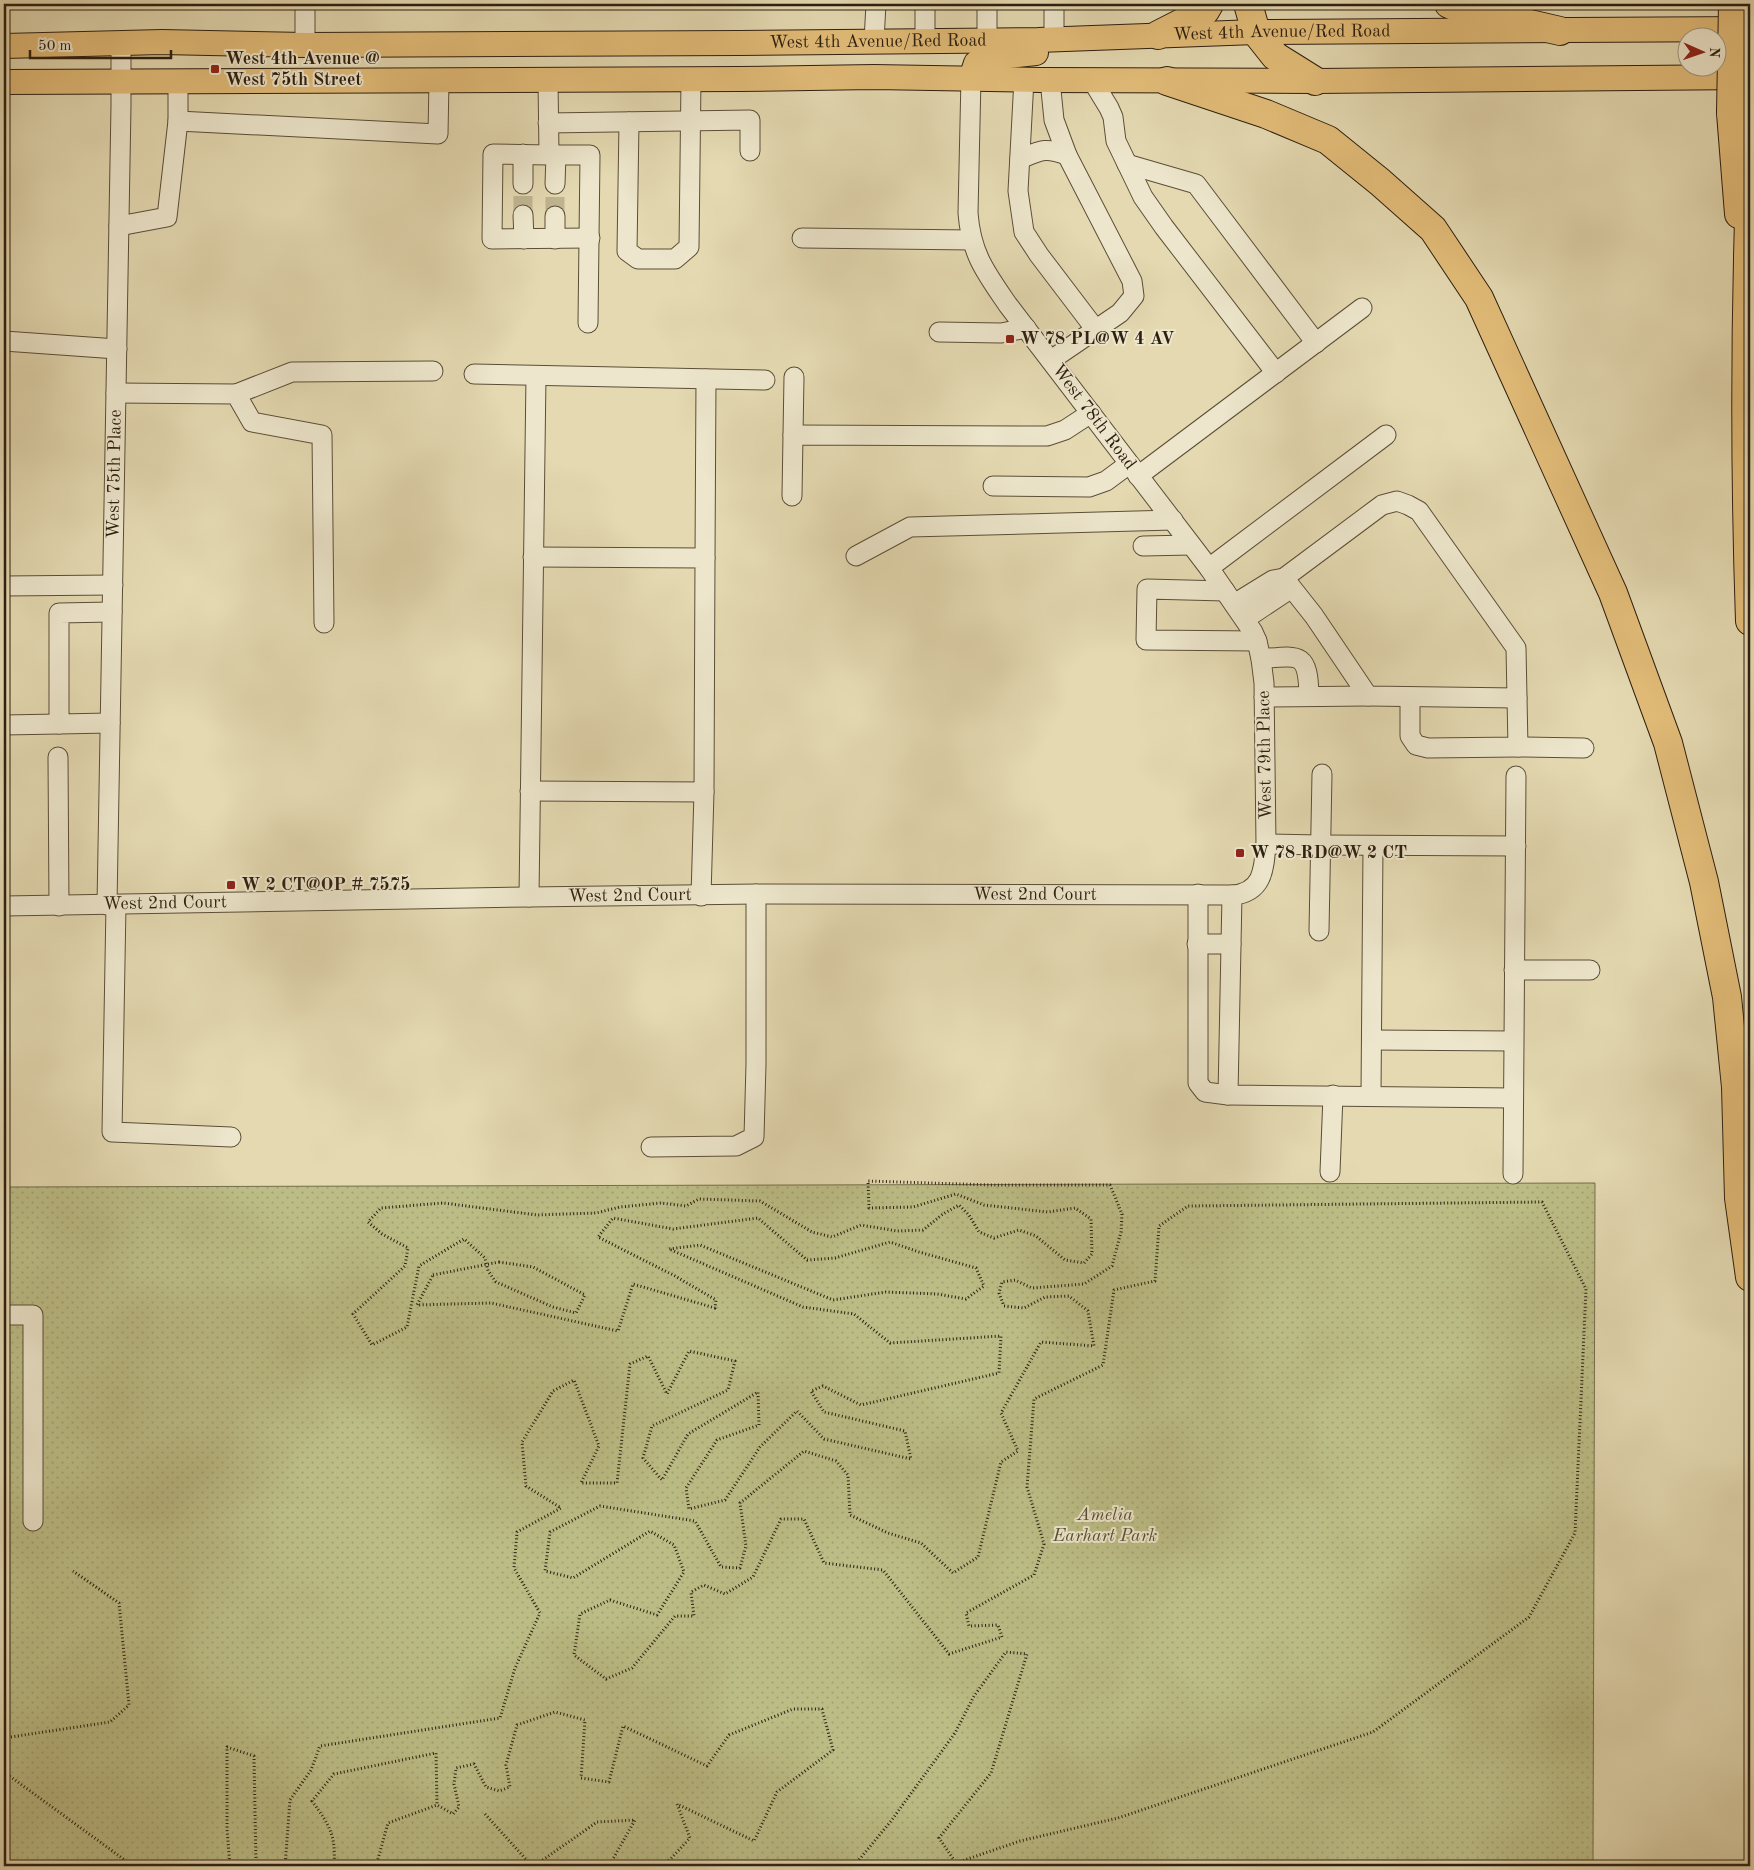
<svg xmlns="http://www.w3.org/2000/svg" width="1754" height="1870" font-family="'Old Standard TT',serif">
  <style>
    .park { fill: url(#park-dots); stroke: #746e4b }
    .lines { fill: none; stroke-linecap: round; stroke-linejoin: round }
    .minor-tunnel { stroke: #bfb491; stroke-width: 19; stroke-dasharray: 19 9; stroke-linecap: butt }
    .minor-casing { stroke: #5b4e38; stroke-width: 21 }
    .major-casing { stroke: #2d1f10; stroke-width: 26 }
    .highway-casing { stroke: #2d1f10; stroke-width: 30 }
    .path { stroke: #2d1f10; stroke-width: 3; stroke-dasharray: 1 2.5; stroke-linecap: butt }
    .minor { stroke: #ede6cc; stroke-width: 19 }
    .major { stroke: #e2bc78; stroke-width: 24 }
    .highway { stroke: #e2bc78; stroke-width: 28 }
    .highway-bridge-casing { stroke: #2d1f10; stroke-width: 30; stroke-linecap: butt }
    .path-bridge { stroke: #2d1f10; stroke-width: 3; stroke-dasharray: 1 2.5; stroke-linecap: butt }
    .highway-bridge { stroke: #e2bc78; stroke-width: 28 }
    .poi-dot { fill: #8f2418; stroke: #ede6cc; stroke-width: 2 }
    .labels { text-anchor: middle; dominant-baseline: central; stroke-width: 4; stroke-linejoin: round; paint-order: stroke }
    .street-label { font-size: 18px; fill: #2d1f10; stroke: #ede6cc }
    .poi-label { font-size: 18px; font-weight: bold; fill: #2d1f10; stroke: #ede6cc; text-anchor: start }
    .park-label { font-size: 18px; font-style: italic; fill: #584e33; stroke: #ede6cc }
  </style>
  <defs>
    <pattern id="park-dots" width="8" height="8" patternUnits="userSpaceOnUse" patternTransform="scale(1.25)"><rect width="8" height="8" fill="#bcbd86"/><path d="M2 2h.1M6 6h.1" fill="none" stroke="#a2a273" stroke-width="1.8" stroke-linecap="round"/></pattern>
  </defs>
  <rect width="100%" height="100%" fill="#e4d9b1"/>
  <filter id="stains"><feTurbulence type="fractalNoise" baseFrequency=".004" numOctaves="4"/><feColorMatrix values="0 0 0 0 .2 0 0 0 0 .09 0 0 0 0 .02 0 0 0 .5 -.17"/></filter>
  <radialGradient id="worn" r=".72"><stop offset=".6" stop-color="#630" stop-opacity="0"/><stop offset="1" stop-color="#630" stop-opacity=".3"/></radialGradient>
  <polygon class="park" points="1595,1183 1593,1866 4,1866 4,1187"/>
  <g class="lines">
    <g class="minor-tunnel">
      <polyline points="523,215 523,184"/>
      <polyline points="555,216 555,184"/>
    </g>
    <g class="minor-casing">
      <g id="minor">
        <polyline points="1054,4 1054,39"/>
        <polyline points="987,40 987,4"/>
        <polyline points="874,41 876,4"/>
        <polyline points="925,41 925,4"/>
        <polyline points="305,45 305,4"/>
        <polyline points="1024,79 1018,191 1024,232 1039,255 1096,330"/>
        <polyline points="548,80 549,155 590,155 588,323"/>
        <polyline points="1050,80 1054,120 1067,155 1132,281 1134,296 1120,313 1051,360"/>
        <polyline points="1092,80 1109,108 1113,117 1116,141 1143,197 1164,227 1276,373"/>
        <polyline points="178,121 438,134 439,80"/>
        <polyline points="629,122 627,251 638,259 675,259 689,247 691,79"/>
        <polyline points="548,123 750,120 750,151"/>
        <polyline points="549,155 493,154 492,239 590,238"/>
        <path d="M 1020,159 C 1041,150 1045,147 1067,155"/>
        <polyline points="1127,164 1196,184 1316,343"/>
        <polyline points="523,184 523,154"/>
        <polyline points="555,184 556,155"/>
        <polyline points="523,215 524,239"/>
        <polyline points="119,226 167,217 178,121 178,81"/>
        <polyline points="802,238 972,240"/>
        <polyline points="555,239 555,216"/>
        <polyline points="939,332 1001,333 1026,328"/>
        <polyline points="4,341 117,349"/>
        <polyline points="474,374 765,380"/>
        <polyline points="116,393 236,394 252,422 322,435 324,623"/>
        <polyline points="236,394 292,372 433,371"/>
        <polyline points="793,435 794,377"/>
        <polyline points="1138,476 1362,308"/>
        <polyline points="993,486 1089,487 1106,481 1129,464"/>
        <polyline points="792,496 793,435 1047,436 1065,430 1091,413"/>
        <polygon points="1397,501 1408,505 1419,511 1516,648 1517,698 1368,696 1314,616 1284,578 1382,505"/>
        <polyline points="1143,546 1191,545"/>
        <polyline points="856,556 910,527 1173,520"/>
        <polyline points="705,558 706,379"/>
        <polyline points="1209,568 1386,435"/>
        <polyline points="4,586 113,585"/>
        <polyline points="1225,591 1147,589 1146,640 1257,641"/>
        <polyline points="1234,604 1273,580 1284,578 1284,593 1245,619"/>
        <path d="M 1261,659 C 1300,655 1308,652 1309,696"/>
        <polyline points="1264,697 1368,696"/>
        <polyline points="1410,697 1410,736 1416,745 1428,748 1518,747 1517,698"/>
        <polyline points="110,723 59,724 59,613 112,612"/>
        <polyline points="4,725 59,724"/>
        <polyline points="1518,747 1584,748"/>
        <polyline points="58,757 59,906"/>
        <polyline points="530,791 704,792 705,558 533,557"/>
        <polyline points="1266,844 1320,845 1516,846"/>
        <polyline points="1198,894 1198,1083 1205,1092 1228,1095 1513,1098"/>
        <polyline points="701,896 704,792"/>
        <polyline points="529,897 536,376"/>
        <path id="s1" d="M 107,905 L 121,105 L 121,43"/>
        <polyline points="116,905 112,1132 231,1137"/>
        <path id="s2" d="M 4,906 L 529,897 L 756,894 L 1232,895 C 1263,893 1264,869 1266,844 L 1264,683 L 1261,659 L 1257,641 L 1253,632 L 1209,568 L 1008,305 C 986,273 971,254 968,213 L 971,78"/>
        <polyline points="1319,931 1322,774"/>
        <polyline points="1197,944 1231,944"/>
        <polyline points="1514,970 1590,970"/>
        <polyline points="1372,1040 1513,1041"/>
        <polyline points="1228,1095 1232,895"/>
        <polyline points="1371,1095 1373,846"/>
        <polyline points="651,1147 736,1146 754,1137 756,1064 756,894"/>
        <polyline points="1330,1172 1333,1095"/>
        <polyline points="1513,1174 1516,776"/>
        <polyline points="4,1315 33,1315 33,1521"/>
      </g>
    </g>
    <g class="major-casing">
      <g id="major">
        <path id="s3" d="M 4,46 L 162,42 L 305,45 L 739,43 L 1038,40 L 1256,32 L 1750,29"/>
        <polyline points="971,78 976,63 982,59 1036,53"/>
        <polyline points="4,82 739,79 874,77 1040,80 1315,81 1750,77"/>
      </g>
    </g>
    <g class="highway-casing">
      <g id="highway">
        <polyline points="1248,4 1256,32 1275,56 1315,81"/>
        <polyline points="1449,4 1456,7 1560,31"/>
        <polyline points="1158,35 1205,11 1209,4"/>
        <polyline points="1167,81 1266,114 1328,140 1380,182 1433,229 1479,298 1613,593 1668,743 1704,882 1727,997 1736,1087 1739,1198 1750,1277"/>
        <polyline points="1731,113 1739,214"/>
        <path d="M 1750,189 C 1745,333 1745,477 1750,621"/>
      </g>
    </g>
    <g class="path">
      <polyline points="499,1262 533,1267 585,1295 576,1313 553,1307 496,1282 488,1271 485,1258 464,1239 419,1266 407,1327 372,1345 353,1314 405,1266 408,1248 382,1234 368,1222 381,1208 443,1203 537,1215 596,1213 620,1207 661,1203 686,1206 699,1199 760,1201 812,1232 832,1237 861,1225 897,1231 923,1230 943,1214 959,1205 969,1215 979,1232 994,1238 1019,1230 1036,1236 1065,1260 1084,1263 1092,1254 1091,1219 1075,1208 1048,1212 984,1205 956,1194 913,1207 869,1208 868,1181 992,1185 1110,1185 1122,1214 1121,1232 1112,1266 1084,1284 1032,1288 1015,1280 1002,1282 999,1293 1004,1306 1024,1308 1045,1297 1069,1296 1088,1311 1094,1346 1041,1342 1001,1413 1018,1451 1001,1462 978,1557 953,1573 921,1543 888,1533 850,1515 848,1475 836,1461 804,1451 740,1503 746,1546 740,1568 721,1567 695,1521 600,1506 550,1532 545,1571 573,1578 650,1531 674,1545 684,1572 657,1615 610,1600 580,1614 574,1655 606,1679 632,1668 675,1616 694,1616 691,1592 704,1585 725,1594 753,1577 781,1519 804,1519 824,1563 883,1570 949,1654 1002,1637 998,1625 969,1626 966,1613 1034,1575 1044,1544 1027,1487 1034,1399 1103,1365 1114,1290 1155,1281 1159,1226 1188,1206 1542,1202 1586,1289 1575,1533 1529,1617 1373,1732 1118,1818 1020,1841 956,1863 939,1838 991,1773 1027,1654 1006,1652 974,1696 955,1733 891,1821 854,1866"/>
      <polyline points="4,1738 110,1722 129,1705 119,1603 73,1571"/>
      <polyline points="4,1772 133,1866"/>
      <polyline points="485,1814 532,1866"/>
      <polyline points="230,1866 227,1829 227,1747 254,1756 256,1866"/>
      <polyline points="285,1866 290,1800 311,1770 320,1746 500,1718 515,1668 540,1613 514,1568 517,1532 561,1508 526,1486 522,1442 553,1391 574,1380 599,1446 581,1483 617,1483 630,1364 648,1356 667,1394 689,1351 735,1361 728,1390 652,1426 643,1458 662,1480 688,1434 758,1392 759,1425 717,1440 686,1488 689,1509 725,1500 760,1447 797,1411 824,1439 911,1459 905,1431 824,1412 811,1391 823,1386 861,1405 999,1373 1001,1336 890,1343 854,1314 803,1307 669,1249 700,1245 833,1300 886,1292 937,1294 966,1299 984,1286 976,1268 919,1252 890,1242 835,1258 807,1260 758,1218 673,1229 613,1218 598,1237 675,1276 716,1300 715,1308 633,1284 618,1331 491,1303 417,1305 433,1275"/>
      <path d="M 334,1866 C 336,1835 330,1826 312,1801 L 334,1774 L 436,1753 L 437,1805"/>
      <polyline points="376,1866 388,1823 437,1805 453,1814 459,1807 454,1784 456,1768 474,1764 486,1787 499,1791 510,1787 506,1765 517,1725 555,1712 585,1720 581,1778 609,1782 623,1726 707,1766 729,1735 793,1709 822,1709 833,1750 777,1792 754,1841 677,1804"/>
      <polyline points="446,1866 448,1866"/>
      <polyline points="534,1866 597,1822 635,1820 609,1866"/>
      <polyline points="664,1866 690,1838 677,1804"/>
    </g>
    <use href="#minor" class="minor"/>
    <use href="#major" class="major"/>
    <use href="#highway" class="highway"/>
    <g class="highway-bridge-casing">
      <polyline id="highway-bridge" points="1731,113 1733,4"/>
    </g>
    <polyline class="path-bridge" points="433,1275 499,1262"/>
    <use href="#highway-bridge" class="highway-bridge"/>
  </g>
  <g class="poi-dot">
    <rect x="210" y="64" width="10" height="10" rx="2.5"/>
    <rect x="1005" y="334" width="10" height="10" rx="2.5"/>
    <rect x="1235" y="848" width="10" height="10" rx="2.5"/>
    <rect x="226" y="880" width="10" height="10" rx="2.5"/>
  </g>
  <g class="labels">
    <g class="street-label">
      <text stroke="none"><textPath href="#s3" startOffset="1278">West 4th Avenue/Red Road</textPath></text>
      <text stroke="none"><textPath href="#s3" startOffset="874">West 4th Avenue/Red Road</textPath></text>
      <text transform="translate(1094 417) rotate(53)">West 78th Road</text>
      <text stroke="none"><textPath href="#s1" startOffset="431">West 75th Place</textPath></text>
      <text transform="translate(1265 755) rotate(-91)">West 79th Place</text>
      <text stroke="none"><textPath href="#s2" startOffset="1031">West 2nd Court</textPath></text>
      <text stroke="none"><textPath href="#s2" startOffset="626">West 2nd Court</textPath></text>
      <text stroke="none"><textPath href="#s2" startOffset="161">West 2nd Court</textPath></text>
    </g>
    <g class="poi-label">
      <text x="225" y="59">West 4th Avenue @<tspan x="225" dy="21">West 75th Street</tspan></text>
      <text x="1020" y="339">W 78 PL@W 4 AV</text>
      <text x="1250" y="853">W 78 RD@W 2 CT</text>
      <text x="241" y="885">W 2 CT@OP # 7575</text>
    </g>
    <g class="park-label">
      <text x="1105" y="1515">Amelia<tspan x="1105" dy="21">Earhart Park</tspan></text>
    </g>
  </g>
  <rect width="1754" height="1870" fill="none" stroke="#e4d9b1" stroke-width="20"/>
  <rect x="5" y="5" width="1744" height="1860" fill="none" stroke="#2d1f10" stroke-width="2.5"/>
  <rect x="10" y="10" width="1734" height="1850" fill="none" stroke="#2d1f10"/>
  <g transform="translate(1702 52) rotate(92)"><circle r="24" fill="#ede6cc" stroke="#a09681"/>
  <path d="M0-4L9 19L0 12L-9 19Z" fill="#8f2418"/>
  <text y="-8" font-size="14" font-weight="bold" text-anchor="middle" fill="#2d1f10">N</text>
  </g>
  <path d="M30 50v8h141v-8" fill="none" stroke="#2d1f10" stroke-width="2.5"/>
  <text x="38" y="50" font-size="15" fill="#2d1f10" stroke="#ede6cc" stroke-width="4" paint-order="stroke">50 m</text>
  <rect width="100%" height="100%" filter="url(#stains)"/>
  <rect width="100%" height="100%" fill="url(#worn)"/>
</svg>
